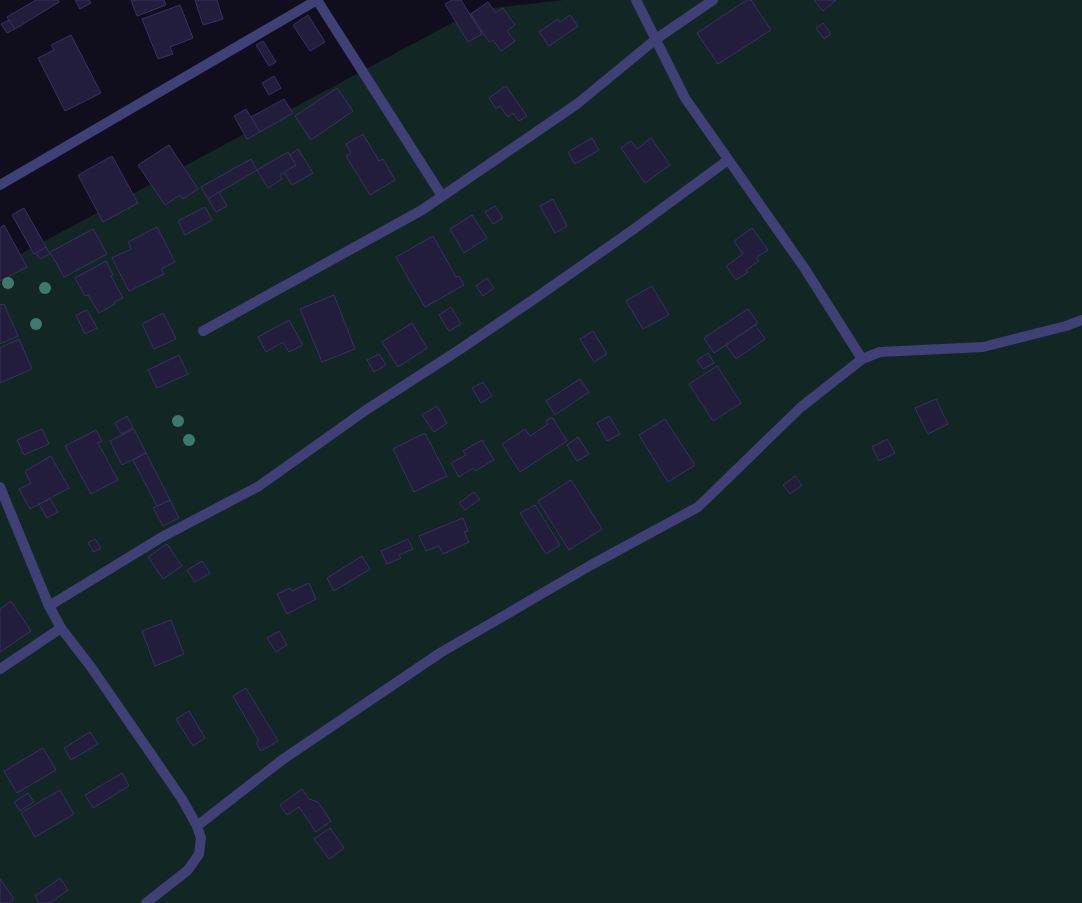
<svg xmlns="http://www.w3.org/2000/svg" width="1082" height="903" font-family="'Roboto Condensed',sans-serif">
  <style>
    .green { fill: #122624 }
    .building { fill: #211d3b; stroke: #383164 }
    .lines { fill: none; stroke-linecap: round; stroke-linejoin: round }
    .minor { stroke: #3f4076; stroke-width: 10 }
    .tree { fill: #3f786d }
  </style>
  <rect width="100%" height="100%" fill="#100e1d"/>
  <polygon class="green" points="563,0 1082,0 1082,903 0,903 0,265 476,10"/>
  <g class="building">
    <polygon points="36,0 58,0 59,2 15,29 7,17"/>
    <polygon points="75,0 89,0 91,3 80,9"/>
    <polygon points="131,0 164,0 166,5 137,16"/>
    <polygon points="195,0 217,0 223,19 203,25"/>
    <polygon points="452,0 461,0 482,34 468,42 445,4"/>
    <polygon points="747,0 751,0 771,30 718,64 697,33"/>
    <polygon points="814,0 836,0 823,11"/>
    <polygon points="488,2 496,13 503,8 515,25 507,31 515,41 501,51 493,40 489,42 471,14"/>
    <polygon points="180,5 193,38 170,47 173,54 158,59 142,19"/>
    <polygon points="308,15 325,42 310,51 293,25"/>
    <polygon points="570,15 578,26 549,46 539,32 558,19 560,22"/>
    <polygon points="9,20 15,29 7,33 1,24"/>
    <polygon points="823,23 831,34 824,39 816,28"/>
    <polygon points="71,35 101,93 65,111 38,58 54,50 51,45"/>
    <polygon points="263,41 276,62 269,66 256,45"/>
    <polygon points="274,76 281,88 269,95 262,83"/>
    <polygon points="506,86 527,116 519,121 513,113 508,117 500,106 496,109 489,98"/>
    <polygon points="337,88 353,111 311,140 295,116"/>
    <polygon points="284,99 293,113 260,132 251,117"/>
    <polygon points="246,109 260,132 247,139 234,116"/>
    <polygon points="363,134 379,161 383,159 395,180 370,195 346,156 351,153 346,144"/>
    <polygon points="592,138 599,150 575,164 568,152"/>
    <polygon points="651,138 670,165 645,183 621,148 631,141 637,149"/>
    <polygon points="169,145 198,189 183,199 180,195 165,205 138,165"/>
    <polygon points="298,149 313,173 292,185 284,172 296,165 290,155"/>
    <polygon points="288,152 296,165 280,175 282,179 268,188 257,170"/>
    <polygon points="112,156 138,203 103,222 78,175"/>
    <polygon points="251,159 257,170 208,199 201,187"/>
    <polygon points="219,192 227,206 216,212 208,199"/>
    <polygon points="553,199 567,226 555,233 540,206"/>
    <polygon points="495,206 503,218 493,224 485,212"/>
    <polygon points="205,207 212,220 185,235 178,221"/>
    <polygon points="24,208 46,247 34,254 12,215"/>
    <polygon points="472,215 487,238 464,253 450,229"/>
    <polygon points="4,225 27,267 0,281 0,228"/>
    <polygon points="157,227 175,262 161,269 164,274 129,291 112,258 131,249 128,242"/>
    <polygon points="752,228 768,250 756,258 759,261 746,270 748,272 736,280 726,266 743,254 734,241"/>
    <polygon points="93,229 107,254 64,277 50,252"/>
    <polygon points="433,236 456,277 459,276 464,285 425,307 396,257"/>
    <polygon points="46,247 50,254 40,259 36,253"/>
    <polygon points="106,261 113,275 111,276 123,298 114,302 115,304 99,313 88,295 85,296 75,278"/>
    <polygon points="487,278 494,288 483,296 476,286"/>
    <polygon points="652,286 669,315 643,329 626,301"/>
    <polygon points="334,295 355,349 322,362 300,309"/>
    <polygon points="4,304 18,336 0,344 0,305"/>
    <polygon points="451,307 461,324 449,331 439,315"/>
    <polygon points="748,309 758,323 714,353 704,338"/>
    <polygon points="87,310 97,328 85,334 76,315"/>
    <polygon points="163,313 176,339 154,349 142,324"/>
    <polygon points="289,320 303,345 289,352 283,342 266,352 258,337"/>
    <polygon points="412,323 427,348 398,367 382,342"/>
    <polygon points="755,325 765,339 736,359 726,345"/>
    <polygon points="593,331 607,354 594,362 580,339"/>
    <polygon points="19,339 32,369 0,383 0,348"/>
    <polygon points="708,353 714,363 703,369 697,360"/>
    <polygon points="379,354 386,365 374,372 367,360"/>
    <polygon points="179,355 188,374 157,388 148,370"/>
    <polygon points="717,366 741,403 713,421 689,384"/>
    <polygon points="580,379 589,392 555,415 546,401"/>
    <polygon points="483,382 492,396 481,403 472,388"/>
    <polygon points="936,399 948,424 928,434 915,408"/>
    <polygon points="437,406 447,423 434,432 422,415"/>
    <polygon points="127,416 133,428 121,434 115,423"/>
    <polygon points="609,416 620,434 607,441 597,423"/>
    <polygon points="552,417 567,441 520,472 502,444 525,429 530,436 548,424 546,421"/>
    <polygon points="665,419 695,465 668,482 639,435"/>
    <polygon points="42,429 49,444 24,455 17,440"/>
    <polygon points="134,429 146,453 122,465 110,441"/>
    <polygon points="96,430 102,441 98,443 118,480 91,494 65,446"/>
    <polygon points="425,433 447,476 414,492 393,449"/>
    <polygon points="578,437 589,454 577,461 567,445"/>
    <polygon points="887,439 895,453 879,461 872,447"/>
    <polygon points="482,440 494,460 475,471 473,468 459,477 451,463 466,455 463,451"/>
    <polygon points="146,453 170,500 157,506 133,460"/>
    <polygon points="51,456 69,488 30,509 19,489 31,483 25,471"/>
    <polygon points="795,476 802,485 790,494 783,485"/>
    <polygon points="571,480 602,529 569,550 538,501"/>
    <polygon points="474,492 480,499 465,510 459,503"/>
    <polygon points="50,499 58,512 47,518 39,504"/>
    <polygon points="170,500 179,518 163,526 153,508"/>
    <polygon points="535,505 560,545 546,554 520,513"/>
    <polygon points="463,518 468,531 464,532 469,542 443,554 439,546 426,551 419,536"/>
    <polygon points="95,539 101,548 94,552 88,543"/>
    <polygon points="408,539 413,549 399,555 401,558 387,564 381,551"/>
    <polygon points="167,544 182,566 163,579 148,557"/>
    <polygon points="362,556 370,569 334,591 327,578"/>
    <polygon points="202,561 210,573 195,582 187,570"/>
    <polygon points="309,583 316,599 287,614 277,594 290,588 292,591"/>
    <polygon points="11,601 31,631 0,652 0,609"/>
    <polygon points="171,620 184,654 155,666 142,631"/>
    <polygon points="279,631 287,645 276,652 267,638"/>
    <polygon points="246,688 278,741 261,751 256,743 259,741 233,696"/>
    <polygon points="189,711 205,738 193,746 176,719"/>
    <polygon points="90,732 98,744 71,760 64,748"/>
    <polygon points="43,748 56,770 17,793 4,771"/>
    <polygon points="122,773 129,786 93,808 85,795"/>
    <polygon points="302,789 309,799 318,802 331,821 316,832 299,807 287,815 280,805"/>
    <polygon points="60,790 74,814 35,837 21,813"/>
    <polygon points="28,793 34,802 20,811 14,802"/>
    <polygon points="330,828 344,848 329,859 314,839"/>
    <polygon points="60,878 68,890 50,903 39,903 35,896"/>
    <polygon points="0,879 14,899 9,903 0,903"/>
  </g>
  <g class="lines">
    <g class="minor">
      <polyline points="317,0 442,196"/>
      <polyline points="636,0 685,98 805,269 862,359"/>
      <polyline points="0,185 317,0"/>
      <polyline points="203,331 422,210 577,104 656,39 713,0"/>
      <polyline points="0,487 49,606 61,628 91,667 182,799 197,826 201,838 199,854 188,870 146,903"/>
      <polyline points="49,606 162,537 259,486 366,410 459,350 537,297 634,229 728,160"/>
      <polyline points="0,669 61,628"/>
      <polyline points="197,826 282,760 440,653 591,565 698,507 800,408 862,359 880,352 983,347 1066,326 1082,320"/>
    </g>
  </g>
  <g class="tree">
    <circle cx="8" cy="283" r="6"/>
    <circle cx="45" cy="288" r="6"/>
    <circle cx="36" cy="324" r="6"/>
    <circle cx="178" cy="421" r="6"/>
    <circle cx="189" cy="440" r="6"/>
  </g>
</svg>
